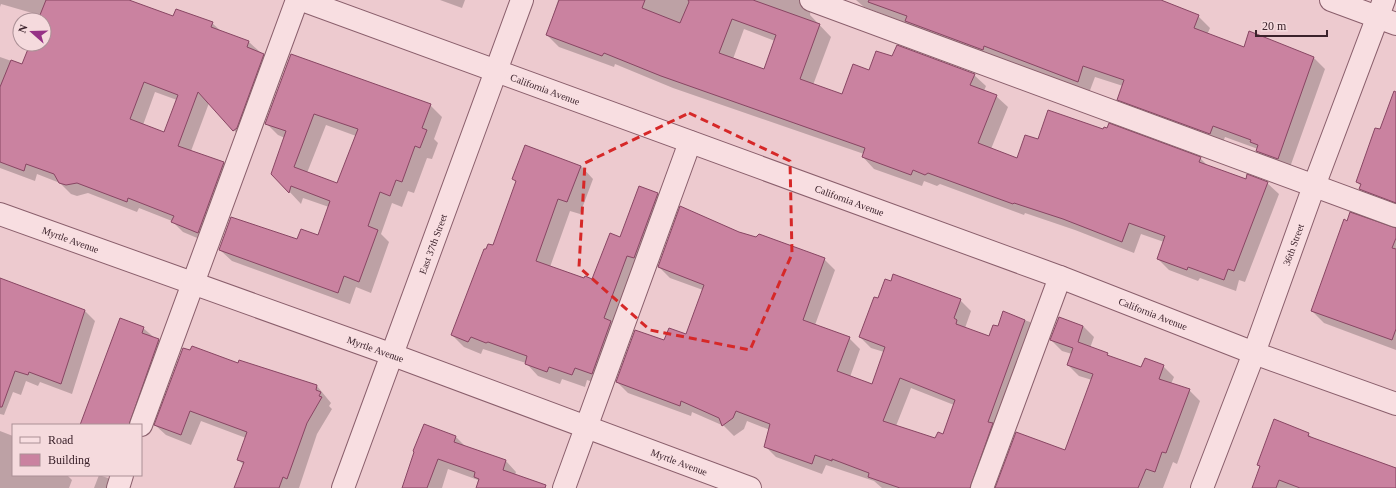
<svg xmlns="http://www.w3.org/2000/svg" width="1396" height="488" font-family="'Times New Roman',serif">
  <style>
    .shadow { fill: #0003; fill-rule: evenodd }
    .building { fill: #ca82a0; stroke: #884663; fill-rule: evenodd }
    .lines { fill: none; stroke-linecap: round; stroke-linejoin: round }
    .minor-casing { stroke: #8a5f6c; stroke-width: 24 }
    .minor { stroke: #f8dee1; stroke-width: 22 }
    .marked { fill: none; stroke: #d62828; stroke-width: 3; stroke-dasharray: 8 5; stroke-linejoin: round }
    .labels { text-anchor: middle; dominant-baseline: central; stroke-width: 3.5; stroke-linejoin: round; paint-order: stroke }
    .street-label { font-size: 10px; fill: #3b222b; stroke: #f5dadd }
  </style>
  <rect width="100%" height="100%" fill="#edcacf"/>
  <g class="shadow">
    <path d="M 0,0 L 125,0 L 174,17 L 212,23 L 222,32 L 249,42 L 274,65 L 244,141 L 209,103 L 191,151 L 224,163 L 234,174 L 209,243 L 183,232 L 172,221 L 139,208 L 137,212 L 88,193 L 77,196 L 71,194 L 60,183 L 37,174 L 35,181 L 0,168 L 0,57 L 23,65 L 31,44 L 44,44 L 44,20 L 39,20 L 32,13 L 1,4 L 0,7 ZM 155,92 L 177,100 L 164,134 L 143,125 Z"/>
    <polygon points="440,0 465,0 462,8"/>
    <path d="M 558,0 L 822,0 L 811,7 L 810,15 L 831,37 L 813,85 L 843,96 L 870,71 L 893,58 L 974,75 L 986,86 L 984,91 L 996,96 L 1008,107 L 991,149 L 1017,159 L 1039,141 L 1103,130 L 1200,158 L 1209,167 L 1246,180 L 1267,183 L 1279,194 L 1245,282 L 1239,280 L 1236,291 L 1200,278 L 1198,281 L 1169,270 L 1158,259 L 1164,242 L 1141,234 L 1134,253 L 1075,230 L 1025,213 L 1024,215 L 940,184 L 937,186 L 924,181 L 922,186 L 874,169 L 863,157 L 864,154 L 673,88 L 615,64 L 614,67 L 559,47 L 547,35 ZM 744,29 L 775,41 L 765,71 L 733,59 Z"/>
    <polygon points="856,0 1158,0 1198,16 1210,28 1207,35 1244,49 1313,57 1325,69 1289,170 1269,162 1257,151 1258,149 1225,137 1222,145 1130,111 1118,99 1123,86 1095,77 1089,93 918,33 909,24 864,7"/>
    <path d="M 292,55 L 430,105 L 442,117 L 434,139 L 438,143 L 432,159 L 427,158 L 414,193 L 408,191 L 402,207 L 392,203 L 381,234 L 389,242 L 371,293 L 356,287 L 350,304 L 232,261 L 220,250 L 319,237 L 329,207 L 303,198 L 301,204 L 272,173 L 285,138 L 278,135 L 266,123 ZM 326,125 L 356,136 L 337,184 L 307,173 Z"/>
    <polygon points="1396,106 1396,210 1373,201 1360,189 1361,186 1357,182 1380,131"/>
    <polygon points="581,166 593,179 580,214 570,211 550,267 585,279 592,280 621,239 658,194 670,206 605,386 587,380 585,387 562,379 560,384 538,376 526,363 483,349 481,354 464,347 452,335 493,246 517,182 513,179"/>
    <path d="M 739,232 L 824,259 L 835,270 L 815,325 L 849,338 L 860,349 L 850,377 L 872,385 L 884,352 L 871,348 L 860,337 L 960,300 L 971,311 L 965,328 L 990,337 L 998,327 L 1004,313 L 1030,322 L 1041,333 L 983,488 L 882,488 L 874,481 L 826,465 L 822,474 L 776,457 L 765,446 L 770,430 L 747,421 L 744,429 L 734,436 L 724,426 L 692,412 L 691,416 L 628,393 L 617,382 L 665,342 L 686,336 L 703,290 L 670,278 L 659,267 ZM 911,388 L 954,405 L 943,435 L 936,440 L 896,426 Z"/>
    <polygon points="1395,240 1396,240 1396,350 1324,323 1312,311"/>
    <polygon points="0,279 85,311 95,321 72,394 40,382 38,386 26,381 21,395 13,392 4,415 0,414"/>
    <polygon points="1083,326 1094,337 1090,348 1107,354 1111,358 1142,369 1163,366 1174,377 1171,384 1189,390 1200,401 1177,464 1173,462 1163,488 996,488 1065,451 1092,380 1079,376 1068,365 1072,354 1062,351 1051,340"/>
    <polygon points="143,328 169,350 141,425 81,425"/>
    <polygon points="239,364 293,378 317,386 331,403 329,406 332,409 317,434 299,488 235,488 244,465 238,460 246,438 201,421 191,445 166,435 155,425"/>
    <polygon points="0,431 13,436 13,475 67,475 72,480 69,488 0,488"/>
    <polygon points="1308,434 1314,439 1396,468 1396,488 1253,488 1261,467 1258,465"/>
    <polygon points="456,437 467,448 506,461 516,472 515,475 542,484 546,488 477,488 478,480 448,469 442,488 403,488"/>
    <polygon points="99,475 108,478 117,488 94,488"/>
  </g>
  <g class="building">
    <path d="M 46,0 L 129,0 L 173,16 L 176,9 L 213,22 L 211,27 L 249,41 L 247,47 L 264,54 L 237,128 L 233,131 L 198,92 L 178,146 L 224,162 L 198,233 L 171,222 L 174,216 L 128,198 L 127,202 L 77,183 L 66,185 L 59,183 L 54,174 L 26,164 L 24,171 L 0,162 L 0,87 L 11,60 L 22,64 L 30,44 L 44,44 L 44,20 L 38,20 ZM 144,82 L 178,95 L 164,132 L 130,119 Z"/>
    <path d="M 559,0 L 645,0 L 642,8 L 680,23 L 689,2 L 688,0 L 753,0 L 820,24 L 800,79 L 842,94 L 853,64 L 869,70 L 876,51 L 892,56 L 897,45 L 975,74 L 970,85 L 997,95 L 978,143 L 1017,158 L 1025,135 L 1038,139 L 1048,110 L 1103,129 L 1104,127 L 1107,128 L 1109,123 L 1201,157 L 1199,162 L 1246,179 L 1247,174 L 1268,182 L 1234,271 L 1228,269 L 1224,280 L 1188,267 L 1187,270 L 1157,259 L 1165,236 L 1129,223 L 1122,242 L 1063,219 L 1014,203 L 1013,204 L 928,173 L 925,175 L 913,170 L 911,175 L 862,157 L 865,148 L 661,76 L 604,53 L 602,56 L 546,35 ZM 732,19 L 776,35 L 764,69 L 719,53 Z"/>
    <polygon points="869,0 1161,0 1199,15 1194,28 1244,47 1249,31 1314,57 1278,159 1256,151 1258,145 1250,142 1251,140 1213,126 1210,134 1117,100 1124,80 1083,66 1078,82 984,46 983,50 905,21 907,16 868,2"/>
    <path d="M 291,54 L 431,104 L 422,128 L 427,130 L 420,148 L 415,146 L 402,182 L 396,180 L 390,196 L 380,192 L 368,226 L 378,230 L 359,282 L 344,276 L 338,293 L 219,250 L 231,217 L 297,239 L 301,229 L 318,235 L 330,201 L 291,186 L 289,193 L 271,174 L 286,131 L 265,124 ZM 314,114 L 358,129 L 337,183 L 294,167 Z"/>
    <polygon points="1394,91 1396,92 1396,203 1359,189 1361,184 1356,182 1375,128 1380,129"/>
    <polygon points="525,145 581,166 567,202 558,199 536,261 584,278 585,276 592,279 610,233 620,237 639,186 658,193 634,258 627,256 604,318 611,321 592,374 575,368 572,375 549,367 547,372 525,364 527,356 488,342 486,343 471,337 468,342 451,335 484,249 486,249 488,244 493,245 516,181 512,179"/>
    <path d="M 680,206 L 739,232 L 756,237 L 759,234 L 825,258 L 803,320 L 850,337 L 837,371 L 872,384 L 885,347 L 859,337 L 874,297 L 878,298 L 885,279 L 891,281 L 893,274 L 961,299 L 954,318 L 957,320 L 956,324 L 989,336 L 993,325 L 998,326 L 1003,311 L 1025,320 L 988,422 L 993,423 L 970,488 L 900,488 L 868,477 L 869,473 L 832,459 L 832,461 L 815,455 L 812,464 L 764,447 L 770,424 L 736,411 L 733,418 L 722,426 L 719,418 L 681,401 L 680,406 L 616,382 L 635,330 L 664,340 L 669,328 L 686,334 L 704,285 L 658,267 ZM 900,378 L 955,400 L 943,434 L 938,432 L 935,438 L 883,421 Z"/>
    <polygon points="1350,212 1396,228 1396,238 1392,248 1396,249 1396,329 1392,340 1311,311 1344,219 1347,221"/>
    <polygon points="0,278 85,310 61,384 29,372 28,375 15,371 2,407 0,407"/>
    <polygon points="1059,317 1083,326 1078,342 1108,353 1107,355 1141,367 1145,358 1164,365 1159,379 1190,389 1166,453 1162,452 1155,472 1146,469 1138,488 995,488 1016,432 1065,450 1093,374 1067,365 1073,348 1050,340"/>
    <polygon points="120,318 144,327 142,333 159,339 129,425 80,425"/>
    <polygon points="192,346 238,363 239,360 317,385 316,390 321,392 319,396 322,397 307,423 287,479 283,477 279,488 234,488 244,462 237,460 247,432 190,411 181,435 154,425 183,348 190,350"/>
    <polygon points="1274,419 1309,433 1308,436 1396,468 1396,488 1300,488 1279,480 1276,488 1252,488 1260,466 1257,465"/>
    <polygon points="424,424 456,436 454,442 506,460 503,470 546,485 545,488 476,488 479,479 474,477 475,472 438,459 427,488 402,488 414,452 413,451"/>
  </g>
  <g class="lines">
    <g class="minor-casing">
      <g id="minor">
        <path id="s1" d="M 302,0 L 1060,277 L 1254,353 L 1396,404"/>
        <polyline points="811,0 1396,216"/>
        <polyline points="1331,0 1396,24"/>
        <path id="s2" d="M 0,214 L 393,355 L 750,488"/>
        <polyline points="141,425 297,0"/>
        <polyline points="118,488 122,475"/>
        <path id="s3" d="M 343,488 L 522,0"/>
        <polyline points="564,488 690,142"/>
        <polyline points="982,488 1060,277"/>
        <path id="s4" d="M 1202,488 L 1254,353 L 1314,186 L 1384,0"/>
      </g>
    </g>
    <use href="#minor" class="minor"/>
  </g>
  <path class="marked" d="M 689,113 L 790,161 L 792,254 L 750,350 L 650,330 L 579,267 L 585,163 Z"/>
  <g class="labels">
    <g class="street-label">
      <text stroke="none"><textPath href="#s1" startOffset="259">California Avenue</textPath></text>
      <text stroke="none"><textPath href="#s1" startOffset="583">California Avenue</textPath></text>
      <text stroke="none"><textPath href="#s2" startOffset="75">Myrtle Avenue</textPath></text>
      <text stroke="none"><textPath href="#s3" startOffset="260">East 37th Street</textPath></text>
      <text stroke="none"><textPath href="#s4" startOffset="260">36th Street</textPath></text>
      <text stroke="none"><textPath href="#s1" startOffset="907">California Avenue</textPath></text>
      <text stroke="none"><textPath href="#s2" startOffset="399">Myrtle Avenue</textPath></text>
      <text stroke="none"><textPath href="#s2" startOffset="723">Myrtle Avenue</textPath></text>
    </g>
  </g>
  <rect x="12" y="424" width="130" height="52" fill="#f5dadd" stroke="#ab9096"/>
  <rect x="20" y="437" width="20" height="6" fill="#f8dee1" stroke="#ab9096"/>
  <text x="48" y="444" font-size="12" fill="#3b222b">Road</text>
  <rect x="20" y="454" width="20" height="12" fill="#ca82a0" stroke="#ab9096"/>
  <text x="48" y="464" font-size="12" fill="#3b222b">Building</text>
  <g transform="translate(32 32) rotate(290)"><circle r="19" fill="#f5dadd" stroke="#ab9096"/>
  <path d="M0-3L7 15L0 10L-7 15Z" fill="#963186"/>
  <text y="-6" font-size="11" font-weight="bold" text-anchor="middle" fill="#3b222b">N</text>
  </g>
  <path d="M1256 30v6h71v-6" fill="none" stroke="#3b222b" stroke-width="2"/>
  <text x="1262" y="30" font-size="12" fill="#3b222b" stroke="#f5dadd" stroke-width="3" paint-order="stroke">20 m</text>
</svg>
